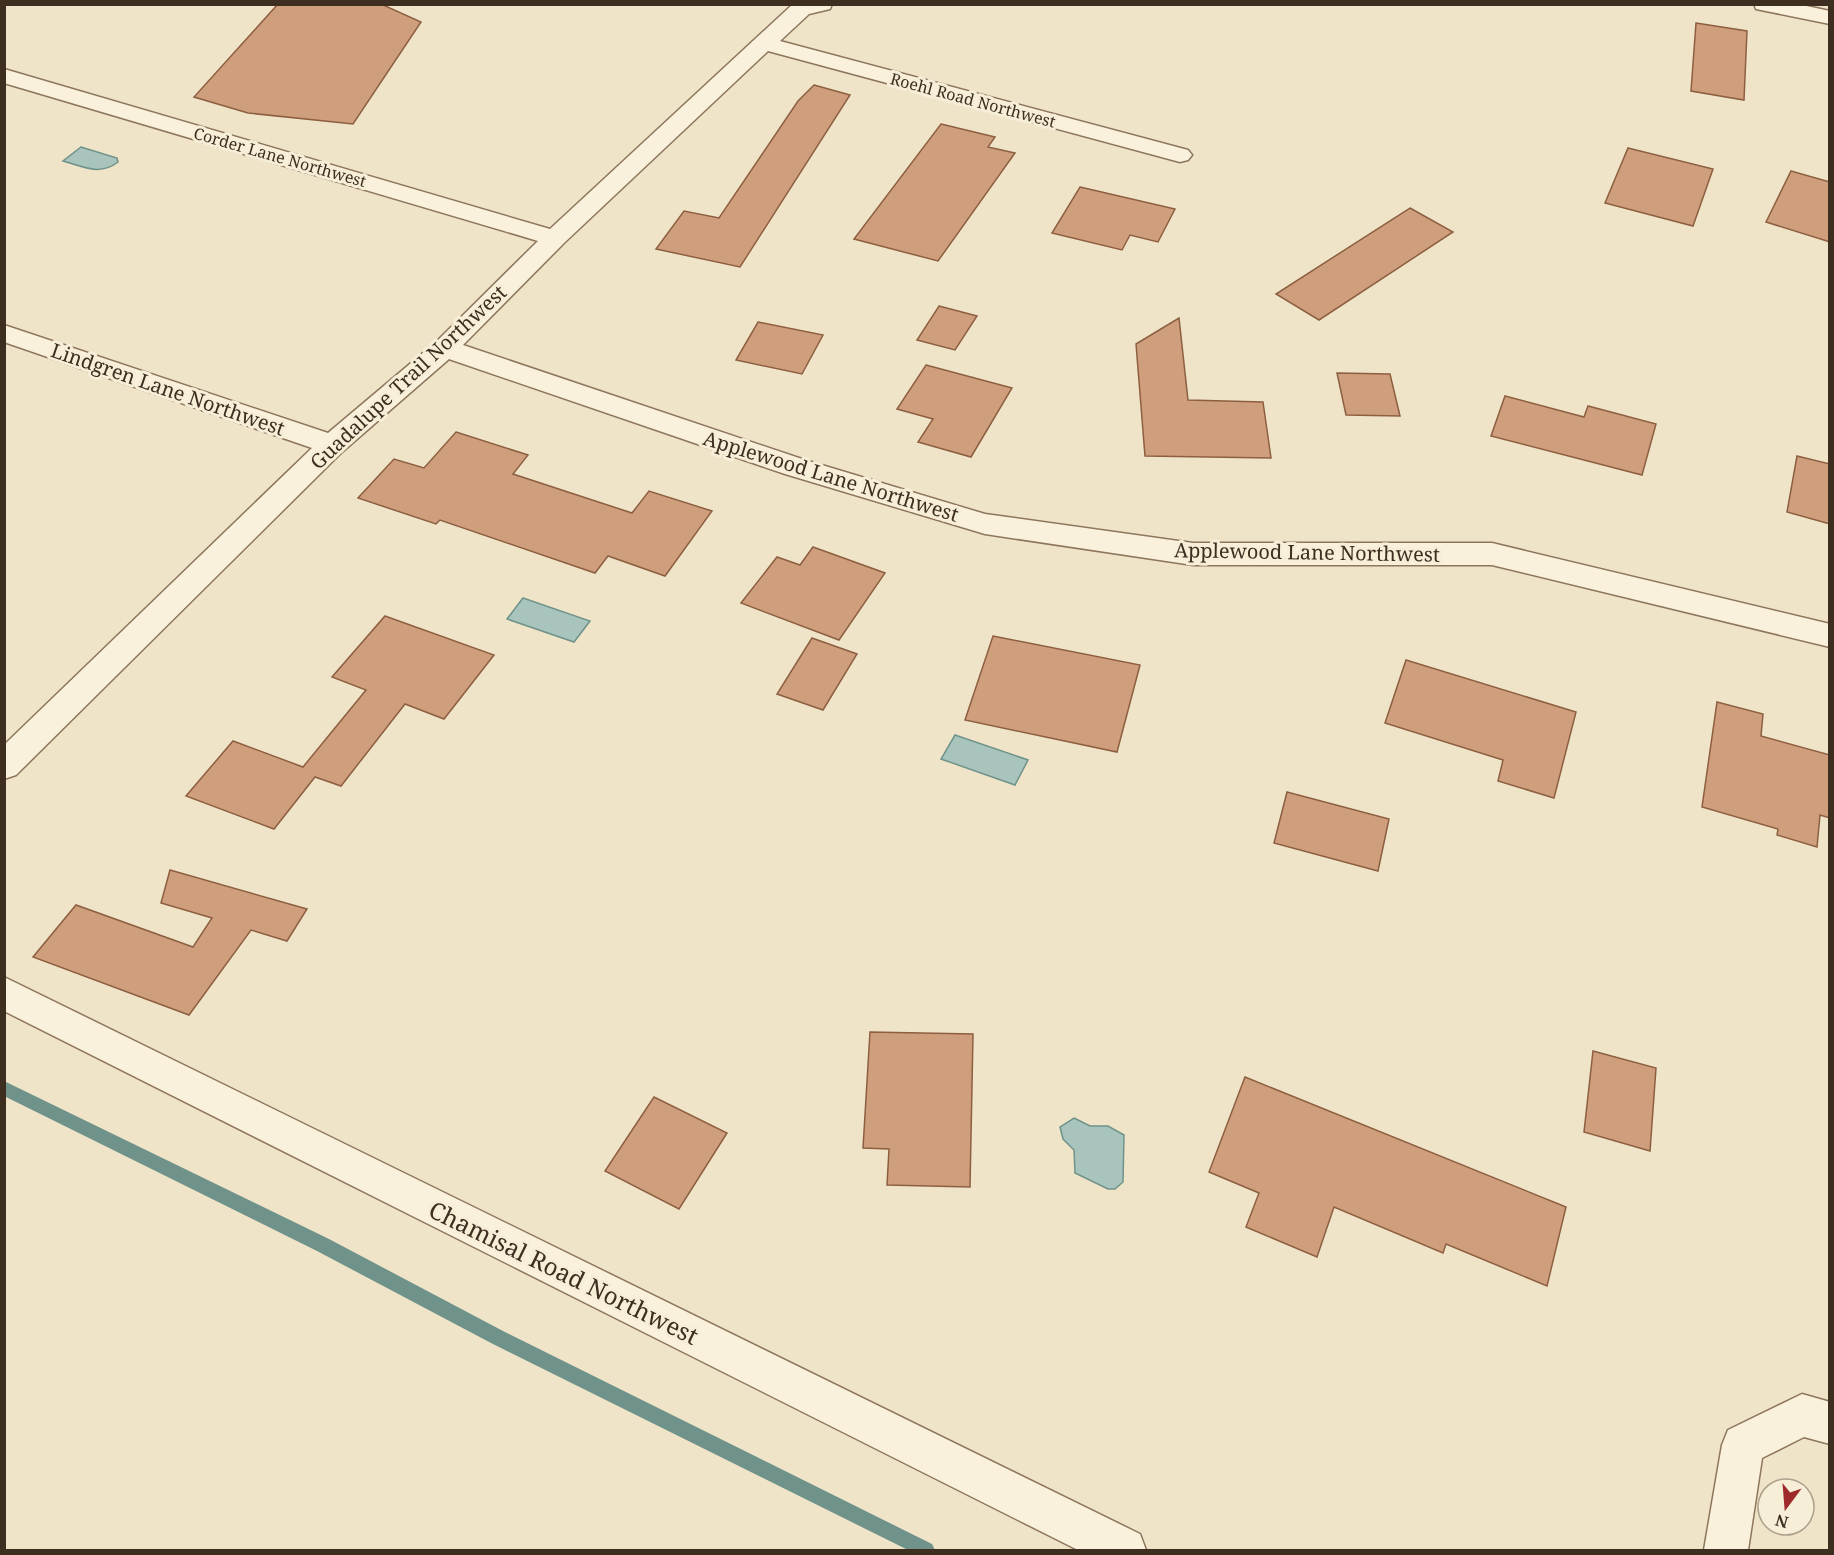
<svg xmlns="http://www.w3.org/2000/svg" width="1834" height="1555" font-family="'Noto Serif',serif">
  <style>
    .water { fill: #a9c4bc; stroke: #6f938a; stroke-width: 1.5 }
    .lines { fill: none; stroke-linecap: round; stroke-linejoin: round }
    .stream { fill: #6f938a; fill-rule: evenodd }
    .building { fill: #cf9f7d; stroke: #8d5f41; stroke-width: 1.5 }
    .street-casing { stroke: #8d765c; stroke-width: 3 }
    .street { fill: #faf1dc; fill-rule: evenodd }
    .labels { text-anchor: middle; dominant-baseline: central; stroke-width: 6; stroke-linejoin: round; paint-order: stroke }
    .far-street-label { font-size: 16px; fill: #3d2e20; stroke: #f7eed8 }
    .street-label { font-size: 20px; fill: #3d2e20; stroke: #f7eed8 }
    .near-street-label { font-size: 24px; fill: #3d2e20; stroke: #f7eed8 }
  </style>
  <rect width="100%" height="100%" fill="#f0e4c8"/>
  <g class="water">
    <path d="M 81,147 L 117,158 L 118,162 C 100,176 84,167 63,161 Z"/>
    <polygon points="523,598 590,621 574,642 507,619"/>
    <polygon points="955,735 1028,760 1015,785 941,759"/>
    <polygon points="1074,1118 1090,1126 1108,1126 1124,1135 1123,1182 1115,1189 1108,1189 1075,1173 1074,1150 1063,1139 1060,1127"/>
  </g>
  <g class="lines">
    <polygon class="stream" points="4,1081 329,1239 503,1331 932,1544 935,1550 908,1550 491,1343 317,1251 4,1096"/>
  </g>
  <g class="building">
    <polygon points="278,4 381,4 421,22 353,124 248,113 194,97"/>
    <polygon points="1696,23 1747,31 1744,100 1691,91"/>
    <polygon points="814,85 850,95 740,267 656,249 684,211 719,218 798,101"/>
    <polygon points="941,124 995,137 988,147 1015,153 938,261 854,239"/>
    <polygon points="1628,148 1713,169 1693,226 1605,203"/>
    <polygon points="1791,171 1830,182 1830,242 1766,222"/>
    <polygon points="1080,187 1175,209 1158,242 1130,235 1122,250 1052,233"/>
    <polygon points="1410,208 1453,232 1319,320 1276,294"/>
    <polygon points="939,306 977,316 955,350 917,340"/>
    <polygon points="1179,318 1188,400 1263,402 1271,458 1145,456 1136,344"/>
    <polygon points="758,322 823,335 802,374 736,360"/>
    <polygon points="926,365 1012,388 971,457 918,442 933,419 897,409"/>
    <polygon points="1337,373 1390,374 1400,416 1346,415"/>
    <polygon points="1505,396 1584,417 1588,406 1656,424 1642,475 1491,436"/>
    <polygon points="456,432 528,455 513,474 632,513 649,491 712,511 665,576 608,556 595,573 440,520 436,524 358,498 394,459 424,468"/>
    <polygon points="1797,456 1830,464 1830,524 1787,512"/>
    <polygon points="813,547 885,573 839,640 741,603 777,557 800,565"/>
    <polygon points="385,616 494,655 444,719 405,704 341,786 315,777 274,829 186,796 233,741 303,767 366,690 332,677"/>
    <polygon points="993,636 1140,665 1117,752 965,720"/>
    <polygon points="812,638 857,654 823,710 777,694"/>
    <polygon points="1406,660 1576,712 1554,798 1498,781 1503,760 1385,723"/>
    <polygon points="1717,702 1763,714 1761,736 1830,755 1830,818 1820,815 1817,847 1777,835 1778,829 1702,807"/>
    <polygon points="1287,792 1389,819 1378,871 1274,843"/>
    <polygon points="170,870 307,909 287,941 251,930 189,1015 33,957 76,905 193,947 212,918 161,903"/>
    <polygon points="870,1032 973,1034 970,1187 887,1185 889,1149 863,1148"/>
    <polygon points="1593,1051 1656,1068 1650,1151 1584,1132"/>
    <polygon points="1245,1077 1566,1207 1547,1286 1446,1244 1443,1253 1334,1207 1317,1257 1246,1227 1259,1193 1209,1172"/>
    <polygon points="654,1097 727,1133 679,1209 605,1171"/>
  </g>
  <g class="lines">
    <g class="street-casing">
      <g id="street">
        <polygon points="793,4 832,4 830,9 809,14 780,41 1188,150 1192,155 1188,160 1180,162 768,51 564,243 463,345 805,460 985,514 1193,543 1492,543 1830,624 1830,647 1492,565 1193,565 985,534 785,474 449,359 342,452 16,775 4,779 4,745 312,448 4,342 4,325 328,433 436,342 538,241 4,83 4,69 550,229"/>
        <polygon points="1754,4 1797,4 1830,11 1830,24 1756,9"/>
        <polygon points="4,977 1140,1534 1146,1550 1078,1550 4,1011"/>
        <polygon points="1802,1394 1830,1402 1830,1444 1804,1437 1762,1458 1748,1550 1704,1550 1722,1445 1728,1430"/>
      </g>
    </g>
    <use href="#street" class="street"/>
  </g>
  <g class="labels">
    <g class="far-street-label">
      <text transform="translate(973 100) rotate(15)">Roehl Road Northwest</text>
      <text transform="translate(280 157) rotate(16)">Corder Lane Northwest</text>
    </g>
    <g class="street-label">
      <text transform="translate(408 377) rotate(-43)">Guadalupe Trail Northwest</text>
      <text transform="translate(168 389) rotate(19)">Lindgren Lane Northwest</text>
      <text transform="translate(831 476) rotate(17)">Applewood Lane Northwest</text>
      <text transform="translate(1307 552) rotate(1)">Applewood Lane Northwest</text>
    </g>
    <g class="near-street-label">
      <text transform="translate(564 1272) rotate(26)">Chamisal Road Northwest</text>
    </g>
  </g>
  <rect width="1834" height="1555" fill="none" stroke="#3d2e20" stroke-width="12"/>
  <g transform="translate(1786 1507) rotate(196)"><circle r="28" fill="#f7eed8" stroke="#ada18e" stroke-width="1.5"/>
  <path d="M0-4.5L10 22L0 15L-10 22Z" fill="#9e2a2b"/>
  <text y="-9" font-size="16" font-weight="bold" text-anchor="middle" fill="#3d2e20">N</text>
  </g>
</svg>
